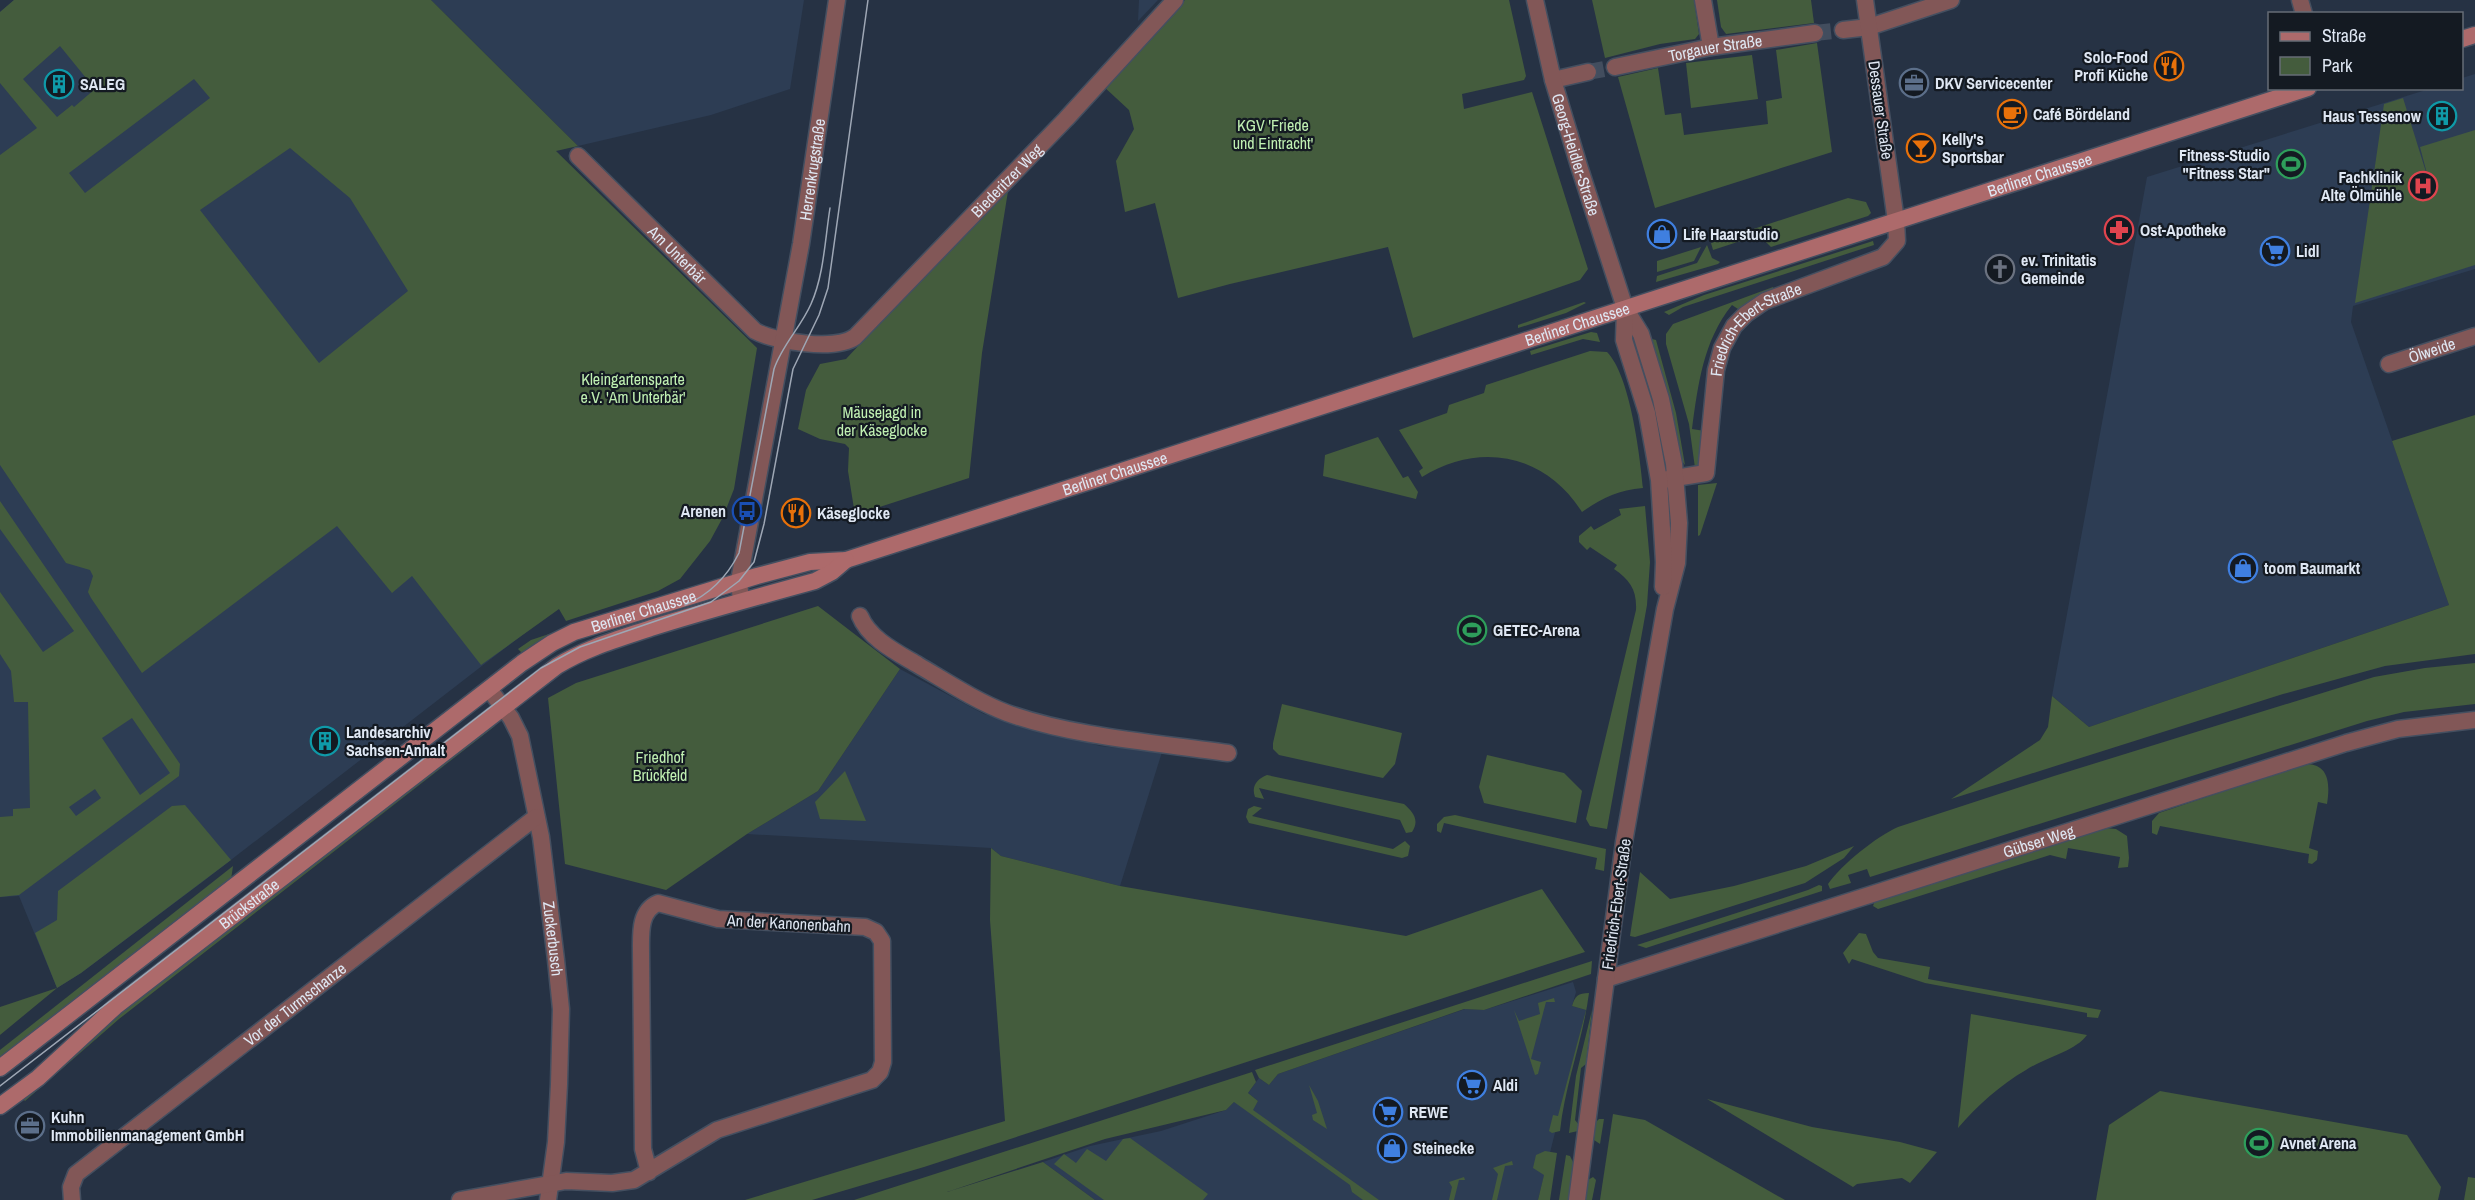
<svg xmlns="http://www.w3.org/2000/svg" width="2475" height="1200" font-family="'Archivo Narrow',sans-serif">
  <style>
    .built { fill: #2d3d54 }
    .green { fill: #445c3d; fill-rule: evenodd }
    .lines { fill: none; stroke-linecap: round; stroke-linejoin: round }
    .minor-tunnel { stroke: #424d5e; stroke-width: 16; stroke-dasharray: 16 8; stroke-linecap: butt }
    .minor-casing { stroke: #444f60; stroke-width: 19 }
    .tertiary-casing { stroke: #444f60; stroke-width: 19 }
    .secondary-casing { stroke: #444f60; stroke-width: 19 }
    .minor { stroke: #825757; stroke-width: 16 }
    .tertiary { stroke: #825757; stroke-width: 16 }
    .secondary { stroke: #ad6a6b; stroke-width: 16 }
    .tram { stroke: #9ea7b5; stroke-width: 1.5 }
    .labels { text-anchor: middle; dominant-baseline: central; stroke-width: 4.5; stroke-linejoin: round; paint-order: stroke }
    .street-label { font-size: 16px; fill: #dfe7f3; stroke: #141a22 }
    .poi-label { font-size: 16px; font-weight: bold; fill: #dfe7f3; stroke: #141a22; text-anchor: start }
    .park-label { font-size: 16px; fill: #c0f0b2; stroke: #141a22 }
  </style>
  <rect width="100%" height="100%" fill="#263244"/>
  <g class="built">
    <polygon points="14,0 40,0 211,66 373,212 434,328 526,632 205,880 81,973 57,988 19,896 0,897 0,12"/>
    <polygon points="431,0 804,0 790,89 711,115 578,146"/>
    <polygon points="1139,0 1158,0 1138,21"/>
    <polygon points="2475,74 2475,269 2353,306 2351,322 2449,605 2089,727 2052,696 2147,177 2429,89 2462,88 2462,78"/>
    <polygon points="900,669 984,714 1100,746 1162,752 1120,886 1001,856 991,848 747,834 818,791"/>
    <polygon points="1573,982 1576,992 1572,1006 1586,1010 1538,1200 1095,1200 1043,1162 1090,1146 1161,1131 1226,1110 1237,1099 1252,1110 1258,1101 1248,1093 1259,1078 1269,1085 1278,1074 1465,1009 1484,1010"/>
  </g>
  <g class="green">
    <path d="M 14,0 L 431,0 L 578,146 L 556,151 L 757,348 L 734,489 L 723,517 L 710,541 L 680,579 L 658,591 L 566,621 L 559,609 L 481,665 L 412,576 L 392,593 L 337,526 L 142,673 L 91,598 L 88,592 L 93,576 L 90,570 L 66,563 L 0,465 L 0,155 L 37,128 L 0,83 L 0,12 ZM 60,46 L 95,89 L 74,107 L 72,105 L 57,117 L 23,79 ZM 194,79 L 210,98 L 85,193 L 69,173 ZM 290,148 L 350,198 L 408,291 L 319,363 L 200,210 Z"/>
    <polygon points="1185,0 1509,0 1526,76 1524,80 1462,94 1464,109 1532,92 1588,269 1580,280 1413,338 1388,247 1230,284 1178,298 1155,203 1125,212 1116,161 1134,129 1129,110 1102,85"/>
    <polygon points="1592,0 1694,0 1699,34 1695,39 1660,44 1605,58"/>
    <polygon points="1717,0 1811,0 1814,23 1726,34 1721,27"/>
    <polygon points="1817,43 1832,152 1655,208 1618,77 1658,68 1665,115 1681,113 1684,135 1768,124 1766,101 1782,98 1776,50"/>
    <polygon points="1752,55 1758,99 1691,108 1686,63"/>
    <polygon points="2403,98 2430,185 2420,147 2475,130 2475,265 2355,303 2384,104"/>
    <polygon points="1009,185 982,353 969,478 855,515 848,471 849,448 845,444 820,439 798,429 806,390 820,364 846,359"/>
    <polygon points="1848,198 1866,202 1871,213 1868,216 1771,247 1759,235 1713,250 1711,243"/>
    <polygon points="1873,241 1874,245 1683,307 1669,315 1664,312 1704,295"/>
    <polygon points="1707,245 1712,258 1720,262 1718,264 1656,282 1657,276 1697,263"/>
    <polygon points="1701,247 1694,261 1657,272 1657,261"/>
    <path d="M 1773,287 L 1775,293 L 1744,313 L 1732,305 C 1703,341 1698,385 1692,429 L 1705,431 L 1699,465 L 1695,468 L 1689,424 L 1666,344 L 1666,334 L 1673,324 Z"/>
    <polygon points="1584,302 1586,303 1566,313 1518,328 1518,325"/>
    <polygon points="1591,332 1597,333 1600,342 1583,339 1531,355 1530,351"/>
    <polygon points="1652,339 1656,340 1676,413 1685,465 1682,461 1673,413"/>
    <path d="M 1590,351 L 1607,352 C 1630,375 1640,455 1643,488 C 1618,490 1602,498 1582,512 C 1545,454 1480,441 1422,477 L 1419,471 L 1423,468 L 1399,430 L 1447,413 L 1449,405 L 1484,393 L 1486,385 Z"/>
    <polygon points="2475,415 2475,654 2385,666 2283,694 1951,799 2040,740 2048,727 2052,696 2089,727 2449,605 2392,441"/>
    <polygon points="1378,437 1403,478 1408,476 1418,492 1416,499 1323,476 1325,455"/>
    <polygon points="1717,483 1700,535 1698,536 1698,485"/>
    <path d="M 0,501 L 180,764 L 179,776 L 19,895 L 0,897 L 0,817 L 13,816 L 13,809 L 30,808 L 28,702 L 14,702 L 11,671 L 0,654 L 0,592 L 43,652 L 74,631 L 0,529 ZM 132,718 L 170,773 L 140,795 L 102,738 ZM 95,789 L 101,798 L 76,816 L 69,807 Z"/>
    <path d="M 1645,506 L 1650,562 L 1647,605 L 1607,829 L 1590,826 L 1586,819 L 1636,610 C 1637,590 1630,580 1614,569 L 1617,565 L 1590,547 L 1587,550 L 1579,542 L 1579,536 L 1591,526 L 1594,530 L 1621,515 L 1619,509 Z"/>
    <polygon points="818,606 900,669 818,791 747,834 666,890 565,864 548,698 576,683"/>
    <polygon points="567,628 524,655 518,649 531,640"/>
    <path d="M 2475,663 L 2475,704 L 2404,712 L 2367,721 L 1870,877 L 1867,869 L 1848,875 L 1851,883 L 1830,889 L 1828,884 C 1842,864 1876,837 1898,827 L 2054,776 L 2374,677 L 2425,668 Z"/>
    <polygon points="1282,704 1402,733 1395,764 1383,778 1279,755 1273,749 1273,743"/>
    <polygon points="495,726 119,1019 25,1101 21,1097 92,1035 488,727"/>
    <polygon points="1487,755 1564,773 1582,791 1576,823 1484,803 1479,787"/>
    <path d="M 2304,764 C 2330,763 2330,785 2327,804 L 2318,802 L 2309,848 L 2318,851 L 2317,860 L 2312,864 L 2308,863 L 2309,854 L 2160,826 L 2157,835 L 2152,833 L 2152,821 L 2159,813 Z"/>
    <polygon points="845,771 866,821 820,819 815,802"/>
    <path d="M 1267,775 L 1404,804 C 1413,812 1420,820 1412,832 L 1406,833 L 1400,820 L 1259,788 L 1264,799 L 1255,797 C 1251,786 1257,779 1267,775 Z"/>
    <polygon points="185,805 231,860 81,973 57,988 0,1035 0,1007 57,988 35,933 57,920 58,891 172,806"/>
    <polygon points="1254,806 1262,808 1252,816 1393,849 1405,841 1410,846 1408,856 1402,858 1249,823 1246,817 1248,809"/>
    <polygon points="1455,815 1606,849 1604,871 1595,869 1597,858 1444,823 1441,833 1437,831 1437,824 1444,817"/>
    <polygon points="2105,828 2116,829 2127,836 2129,858 2128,867 2118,868 2120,857 2068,848 2066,859 2050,855 1878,909 1873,906 1875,901"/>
    <polygon points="1854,846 1844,858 1805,883 1635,937 1630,936 1640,872 1670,899 1734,886 1806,866"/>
    <polygon points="991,848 1001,856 1120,886 1406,936 1542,889 1585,952 924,1167 812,1200 745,1200 1005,1121 990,920"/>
    <polygon points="233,866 231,880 226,887 0,1057 0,1050"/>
    <polygon points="1819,885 1822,886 1822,891 1646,948 1637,945 1808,890"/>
    <polygon points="1859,933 1866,934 1873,952 1878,958 1930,967 1928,979 2101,1010 2098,1018 2087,1017 2087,1013 1925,983 1852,959 1849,964 1843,953"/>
    <polygon points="1592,961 1591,974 1484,1010 1464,1009 1278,1074 1269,1085 1259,1078 1255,1070"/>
    <path d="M 1589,993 C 1583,1040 1565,1084 1560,1131 L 1552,1133 L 1549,1131 L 1553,1115 L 1558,1116 L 1586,1010 L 1572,1006 C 1575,996 1578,993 1589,993 Z"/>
    <polygon points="1554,998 1555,1002 1546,1002 1531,1059 1541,1062 1538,1074 1535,1075 1514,1010 1519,1021 1540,1014 1538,1003"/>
    <polygon points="1592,1010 1586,1064 1581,1068 1575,1120 1579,1125 1578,1131 1569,1133 1576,1076"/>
    <path d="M 1971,1014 L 2087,1035 C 2076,1051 2042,1059 2026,1070 C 2000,1085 1978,1105 1958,1128 Z"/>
    <polygon points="1252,1072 1256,1082 1248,1093 1258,1101 1253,1110 1379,1200 1363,1200 1352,1192 1350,1185 1234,1102 1226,1110 1105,1139 947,1192 1043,1162 1095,1200 854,1200"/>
    <polygon points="1309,1085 1318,1101 1327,1129 1313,1120 1312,1115 1317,1113"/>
    <polygon points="2160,1091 2407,1135 2441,1187 2438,1200 2096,1200 2109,1125"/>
    <polygon points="1707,1099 1812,1127 1900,1142 1937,1152 1910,1183 1902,1178 1857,1184 1853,1187"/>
    <polygon points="1613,1114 1645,1120 1785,1200 1600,1200"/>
    <polygon points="1599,1119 1604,1119 1600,1144 1594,1140 1596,1122"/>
    <polygon points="1130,1138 1208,1194 1203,1200 1104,1200 1054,1164 1064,1154 1076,1163 1087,1149 1106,1161 1123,1139"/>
    <polygon points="1545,1151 1557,1153 1550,1200 1538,1200 1544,1175 1533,1168 1536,1155"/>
    <polygon points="1566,1155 1570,1156 1574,1164 1569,1200 1559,1200"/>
    <polygon points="1512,1161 1513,1165 1505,1166 1497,1200 1492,1200 1498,1174 1493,1168"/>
    <polygon points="1464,1177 1465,1180 1459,1180 1454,1200 1449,1200 1452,1187 1449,1182"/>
    <polygon points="1593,1177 1596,1180 1592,1200 1585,1200 1588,1180"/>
    <polygon points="2468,1177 2475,1178 2475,1200 2464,1200"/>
  </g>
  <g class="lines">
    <g class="minor-tunnel">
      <polyline points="1815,33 1843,30"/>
      <polyline points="1588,72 1615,67"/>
    </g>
    <g class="minor-casing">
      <g id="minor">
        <polyline points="1703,0 1711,47"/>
        <polyline points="2300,0 2304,14"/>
        <polyline points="1843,30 1869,27 1951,0"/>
        <path id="s1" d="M 1615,67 L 1711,47 L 1815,33"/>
        <polyline points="1553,80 1588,72"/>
        <path id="s2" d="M 578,156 L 755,331 C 775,342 836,351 855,337 L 1066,119 L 1175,0"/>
        <path id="s3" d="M 2389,364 L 2475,336"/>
        <path id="s4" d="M 1663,480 L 1706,473 L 1716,370 L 1722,348 L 1734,326 L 1746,314 L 1765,301 L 1883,257 L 1897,241 L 1896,221 L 1865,0"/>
        <path d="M 860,616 C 869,639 898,653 918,665 C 947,682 976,701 1007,713 C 1073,737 1159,743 1228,753"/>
        <path id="s5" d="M 489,689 L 511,718 L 520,736 L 541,837 L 556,960 L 561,1009 L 559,1084 L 556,1142 L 548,1200"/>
        <path id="s6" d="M 1606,979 L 2346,743 L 2398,729 L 2475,720"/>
        <path id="s7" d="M 72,1200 L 71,1187 L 76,1174 L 536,817"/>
        <path d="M 460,1200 L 566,1181 L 612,1183 L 634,1180 L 717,1130 L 872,1080 L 880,1072 L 883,1062 L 882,941 L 876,932 L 865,927 L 718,919 L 658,903 C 639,911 641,934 641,952 L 643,1149 L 649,1172"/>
      </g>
    </g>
    <g class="tertiary-casing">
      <g id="tertiary">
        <path id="s8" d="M 1535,0 L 1553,80 L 1579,166 L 1625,308 L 1641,334 L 1661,399 L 1674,464 L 1679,523 L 1677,563 L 1665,609 L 1624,842 L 1577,1200"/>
        <polyline points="1625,308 1624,340 1647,413 1659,480 1664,562 1663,587"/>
        <path id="s9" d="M 741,601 L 739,581 L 801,244 L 837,0"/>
      </g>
    </g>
    <g class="secondary-casing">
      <g id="secondary">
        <polyline points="2462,39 2475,35"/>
        <path id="s10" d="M 0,1068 L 522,663 L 552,643 L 574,632 L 757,576 L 810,562 L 846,560 L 2308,88"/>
        <path id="s11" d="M 0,1106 L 38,1078 L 115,1007 L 557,666 C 586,648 618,639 651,628 C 705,611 760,596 815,581 L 832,572 L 846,560"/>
      </g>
    </g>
    <use href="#minor" class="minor"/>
    <use href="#tertiary" class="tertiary"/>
    <use href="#secondary" class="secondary"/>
    <g class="tram">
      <path d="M 685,605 C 709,595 727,577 739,553 L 774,369 C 782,345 801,327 811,304 C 824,275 825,239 830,208"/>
      <polyline points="0,1086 541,668 580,647 711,602 739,581 754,562 764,524 793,369 819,315 828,288 868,0"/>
    </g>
  </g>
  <defs>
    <g id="restaurant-ring" transform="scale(1.5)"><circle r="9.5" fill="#141a22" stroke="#e8710a" stroke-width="1.5"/><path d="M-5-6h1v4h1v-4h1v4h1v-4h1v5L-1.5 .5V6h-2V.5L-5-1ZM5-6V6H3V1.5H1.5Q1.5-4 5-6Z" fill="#e8710a"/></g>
    <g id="office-ring" transform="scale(1.5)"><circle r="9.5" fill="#141a22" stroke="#5c6f8a" stroke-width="1.5"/><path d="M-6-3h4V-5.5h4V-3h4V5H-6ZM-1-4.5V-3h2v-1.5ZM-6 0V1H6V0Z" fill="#5c6f8a"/></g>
    <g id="building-ring" transform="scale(1.5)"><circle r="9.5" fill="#141a22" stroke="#0f9aa8" stroke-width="1.5"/><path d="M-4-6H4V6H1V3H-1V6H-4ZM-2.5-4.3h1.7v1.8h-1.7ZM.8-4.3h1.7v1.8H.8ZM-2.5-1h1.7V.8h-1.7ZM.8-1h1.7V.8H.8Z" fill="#0f9aa8"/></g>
    <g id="cafe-ring" transform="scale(1.5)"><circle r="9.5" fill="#141a22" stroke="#e8710a" stroke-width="1.5"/><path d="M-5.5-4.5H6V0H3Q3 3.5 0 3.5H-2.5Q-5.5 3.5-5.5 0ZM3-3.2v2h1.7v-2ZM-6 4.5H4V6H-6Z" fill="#e8710a"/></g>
    <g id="bar-ring" transform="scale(1.5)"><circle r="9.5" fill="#141a22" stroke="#e8710a" stroke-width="1.5"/><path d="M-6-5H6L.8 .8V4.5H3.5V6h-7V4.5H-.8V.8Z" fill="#e8710a"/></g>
    <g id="stadium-ring" transform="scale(1.5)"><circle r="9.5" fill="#141a22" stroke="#2e9e5b" stroke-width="1.5"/><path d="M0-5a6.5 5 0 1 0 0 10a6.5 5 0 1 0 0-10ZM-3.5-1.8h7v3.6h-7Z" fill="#2e9e5b"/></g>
    <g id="hospital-ring" transform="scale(1.5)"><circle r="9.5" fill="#141a22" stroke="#e0444e" stroke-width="1.5"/><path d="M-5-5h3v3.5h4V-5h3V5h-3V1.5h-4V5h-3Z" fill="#e0444e"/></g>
    <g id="pharmacy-ring" transform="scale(1.5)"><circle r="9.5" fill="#141a22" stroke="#e0444e" stroke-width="1.5"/><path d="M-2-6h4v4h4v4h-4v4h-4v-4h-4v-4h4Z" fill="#e0444e"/></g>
    <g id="shop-ring" transform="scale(1.5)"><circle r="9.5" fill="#141a22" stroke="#3f7fe0" stroke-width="1.5"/><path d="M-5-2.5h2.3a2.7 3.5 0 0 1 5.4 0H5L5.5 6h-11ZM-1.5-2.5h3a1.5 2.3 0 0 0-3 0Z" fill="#3f7fe0"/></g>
    <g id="supermarket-ring" transform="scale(1.5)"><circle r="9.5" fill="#141a22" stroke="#3f7fe0" stroke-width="1.5"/><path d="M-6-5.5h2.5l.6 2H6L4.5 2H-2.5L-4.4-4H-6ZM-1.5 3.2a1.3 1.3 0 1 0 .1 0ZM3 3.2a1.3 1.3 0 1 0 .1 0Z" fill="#3f7fe0"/></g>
    <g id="church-ring" transform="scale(1.5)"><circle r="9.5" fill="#141a22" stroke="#6b7280" stroke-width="1.5"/><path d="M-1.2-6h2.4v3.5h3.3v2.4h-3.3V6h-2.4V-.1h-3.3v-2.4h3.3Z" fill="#6b7280"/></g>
    <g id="bus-ring" transform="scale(1.5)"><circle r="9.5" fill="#141a22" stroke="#1a4fb4" stroke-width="1.5"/><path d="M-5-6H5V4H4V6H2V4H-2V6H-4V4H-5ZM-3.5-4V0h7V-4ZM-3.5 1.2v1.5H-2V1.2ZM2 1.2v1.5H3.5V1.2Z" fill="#1a4fb4"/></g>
  </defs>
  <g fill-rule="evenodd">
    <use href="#restaurant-ring" x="2169" y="66"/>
    <use href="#office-ring" x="1914" y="83"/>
    <use href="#building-ring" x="59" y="84"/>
    <use href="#cafe-ring" x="2012" y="114"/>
    <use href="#building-ring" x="2442" y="116"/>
    <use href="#bar-ring" x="1921" y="148"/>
    <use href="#stadium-ring" x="2291" y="164"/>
    <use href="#hospital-ring" x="2423" y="186"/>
    <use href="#pharmacy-ring" x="2119" y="230"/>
    <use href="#shop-ring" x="1662" y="234"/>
    <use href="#supermarket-ring" x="2275" y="251"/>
    <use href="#church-ring" x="2000" y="269"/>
    <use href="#bus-ring" x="747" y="511"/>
    <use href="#restaurant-ring" x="796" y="513"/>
    <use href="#shop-ring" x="2243" y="568"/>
    <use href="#stadium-ring" x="1472" y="630"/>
    <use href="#building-ring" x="325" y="741"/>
    <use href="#supermarket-ring" x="1472" y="1085"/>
    <use href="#supermarket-ring" x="1388" y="1112"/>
    <use href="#office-ring" x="30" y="1126"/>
    <use href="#stadium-ring" x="2259" y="1143"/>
    <use href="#shop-ring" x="1392" y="1148"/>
  </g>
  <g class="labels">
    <g class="street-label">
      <text stroke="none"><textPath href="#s1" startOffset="102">Torgauer Straße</textPath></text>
      <text transform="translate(1881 110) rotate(82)">Dessauer Straße</text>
      <text stroke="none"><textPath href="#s8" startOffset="160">Georg-Heidler-Straße</textPath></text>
      <text stroke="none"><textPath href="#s9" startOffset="438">Herrenkrugstraße</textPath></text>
      <text stroke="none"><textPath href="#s10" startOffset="2258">Berliner Chaussee</textPath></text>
      <text stroke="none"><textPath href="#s2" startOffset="570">Biederitzer Weg</textPath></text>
      <text stroke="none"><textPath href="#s2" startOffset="140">Am Unterbär</textPath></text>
      <text stroke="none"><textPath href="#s10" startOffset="1772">Berliner Chaussee</textPath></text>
      <text stroke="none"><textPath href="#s4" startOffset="207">Friedrich-Ebert-Straße</textPath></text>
      <text stroke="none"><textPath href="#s3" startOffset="45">Ölweide</textPath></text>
      <text stroke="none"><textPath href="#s10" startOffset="1286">Berliner Chaussee</textPath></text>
      <text stroke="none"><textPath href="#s10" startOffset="794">Berliner Chaussee</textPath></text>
      <text stroke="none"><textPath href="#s6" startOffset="454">Gübser Weg</textPath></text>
      <text stroke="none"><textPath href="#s11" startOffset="321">Brückstraße</textPath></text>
      <text transform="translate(1616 904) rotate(-82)">Friedrich-Ebert-Straße</text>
      <text transform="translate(789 923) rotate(3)">An der Kanonenbahn</text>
      <text stroke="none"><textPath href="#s5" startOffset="262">Zuckerbusch</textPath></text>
      <text stroke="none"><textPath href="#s7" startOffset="304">Vor der Turmschanze</textPath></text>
    </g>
    <g class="poi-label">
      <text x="2148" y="57" text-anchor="end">Solo-Food<tspan x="2148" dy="18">Profi Küche</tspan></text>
      <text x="1935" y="83">DKV Servicecenter</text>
      <text x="80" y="84">SALEG</text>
      <text x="2033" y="114">Café Bördeland</text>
      <text x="2421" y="116" text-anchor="end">Haus Tessenow</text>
      <text x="1942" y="139">Kelly's<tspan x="1942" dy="18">Sportsbar</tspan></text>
      <text x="2270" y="155" text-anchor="end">Fitness-Studio<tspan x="2270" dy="18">"Fitness Star"</tspan></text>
      <text x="2402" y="177" text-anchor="end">Fachklinik<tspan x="2402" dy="18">Alte Ölmühle</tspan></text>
      <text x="2140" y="230">Ost-Apotheke</text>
      <text x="1683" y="234">Life Haarstudio</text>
      <text x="2296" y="251">Lidl</text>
      <text x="2021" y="260">ev. Trinitatis<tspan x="2021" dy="18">Gemeinde</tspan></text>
      <text x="726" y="511" text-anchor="end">Arenen</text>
      <text x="817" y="513">Käseglocke</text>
      <text x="2264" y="568">toom Baumarkt</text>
      <text x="1493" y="630">GETEC-Arena</text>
      <text x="346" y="732">Landesarchiv<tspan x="346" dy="18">Sachsen-Anhalt</tspan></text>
      <text x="1493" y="1085">Aldi</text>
      <text x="1409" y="1112">REWE</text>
      <text x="51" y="1117">Kuhn<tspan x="51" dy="18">Immobilienmanagement GmbH</tspan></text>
      <text x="2280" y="1143">Avnet Arena</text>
      <text x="1413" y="1148">Steinecke</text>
    </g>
    <g class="park-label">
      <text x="1273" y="125">KGV 'Friede<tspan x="1273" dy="18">und Eintracht'</tspan></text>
      <text x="633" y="379">Kleingartensparte<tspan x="633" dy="18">e.V. 'Am Unterbär'</tspan></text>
      <text x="882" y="412">Mäusejagd in<tspan x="882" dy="18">der Käseglocke</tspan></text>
      <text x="660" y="757">Friedhof<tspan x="660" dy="18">Brückfeld</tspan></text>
    </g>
  </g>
  <rect x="2268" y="12" width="195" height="78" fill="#141a22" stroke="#656c76" stroke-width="1.5"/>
  <rect x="2280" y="32" width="30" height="9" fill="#ad6a6b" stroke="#656c76" stroke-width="1.5"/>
  <text x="2322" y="42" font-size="18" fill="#dfe7f3">Straße</text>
  <rect x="2280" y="57" width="30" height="18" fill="#445c3d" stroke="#656c76" stroke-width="1.5"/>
  <text x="2322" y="72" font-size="18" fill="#dfe7f3">Park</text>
</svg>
